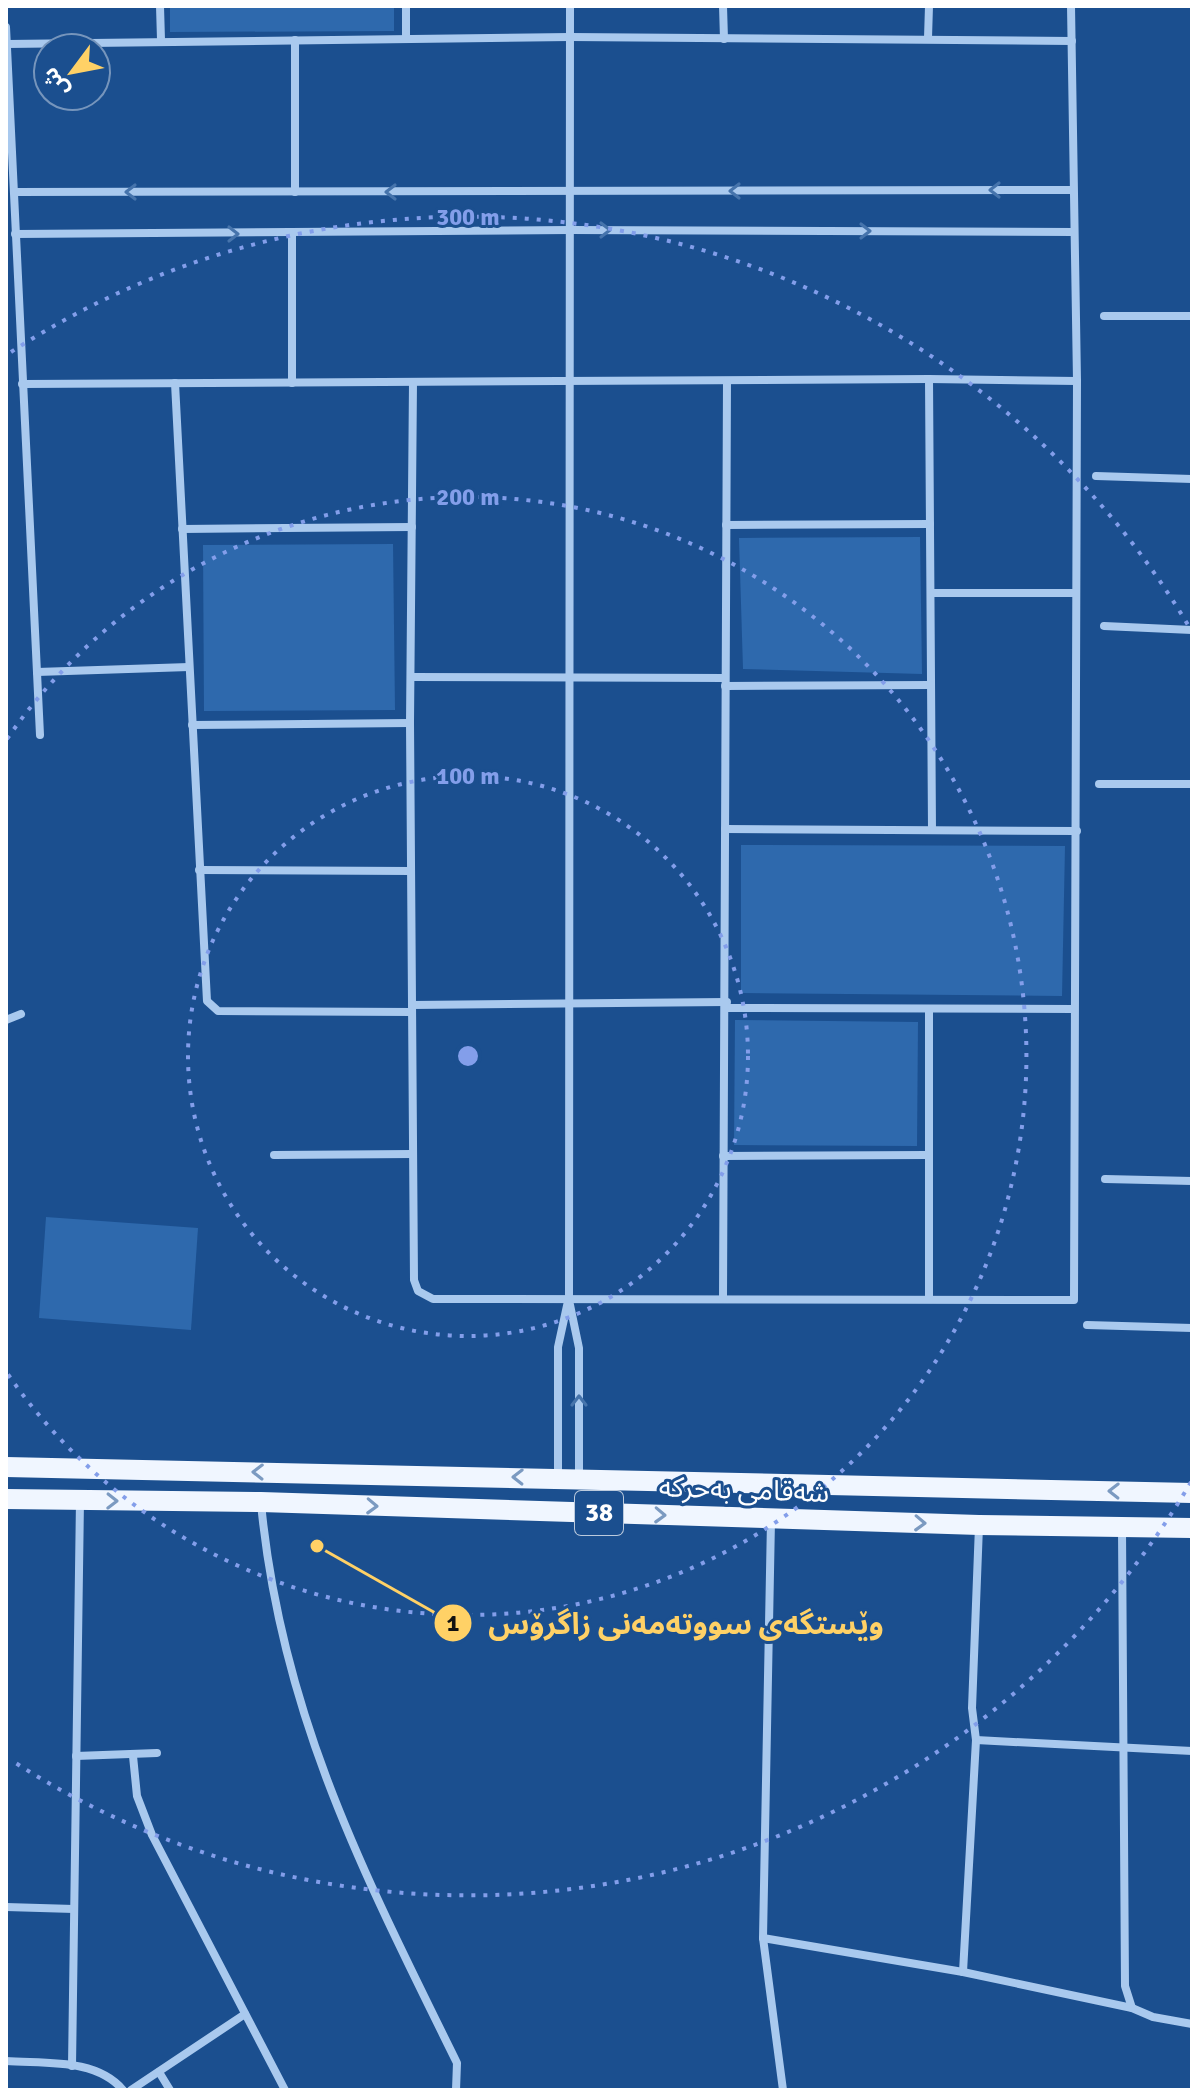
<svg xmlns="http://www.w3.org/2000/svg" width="1198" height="2096" font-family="Signika,'Noto Sans Arabic',sans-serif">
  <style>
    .green { fill: #2e69ad }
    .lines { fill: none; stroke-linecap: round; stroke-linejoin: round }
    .street { stroke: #a9c9ee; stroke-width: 8 }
    .primary { stroke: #f0f6ff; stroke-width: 20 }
    .oneway { stroke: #4674ac }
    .oneway2 { stroke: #7b9ac1 }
    .ring { fill: none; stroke: #839eea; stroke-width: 4; stroke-dasharray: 4 8 }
    .labels { text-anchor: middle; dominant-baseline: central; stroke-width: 6; stroke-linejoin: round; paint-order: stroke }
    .shield { fill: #1b4f8f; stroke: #bbcadd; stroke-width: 2 }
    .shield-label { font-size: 26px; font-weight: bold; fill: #fff }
    .street-label { font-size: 28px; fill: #fff; stroke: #1b4f8f }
    .centre { fill: #839eea; stroke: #1b4f8f; stroke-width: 4 }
    .ring-label { font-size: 24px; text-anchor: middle; font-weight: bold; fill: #839eea; stroke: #1b4f8f; stroke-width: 6; stroke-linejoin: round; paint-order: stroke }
    .leader { fill: none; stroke: #ffd166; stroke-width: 3 }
    .callout-dot { fill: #ffd166; stroke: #1b4f8f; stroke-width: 3 }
    .mark-label { font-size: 24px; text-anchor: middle; font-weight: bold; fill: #111 }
    .callout-label { font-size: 30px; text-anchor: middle; font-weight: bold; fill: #ffd166; stroke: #1b4f8f; stroke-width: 6; stroke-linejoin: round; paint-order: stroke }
  </style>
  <rect width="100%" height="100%" fill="#1b4f8f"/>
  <g class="green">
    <polygon points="170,6 394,6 394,31 170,32"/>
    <polygon points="920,537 922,674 743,669 739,538"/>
    <polygon points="393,544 395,710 204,711 203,545"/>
    <polygon points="741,845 1065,846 1062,996 741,993"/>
    <polygon points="735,1020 918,1022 917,1146 734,1145"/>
    <polygon points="46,1217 198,1228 191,1330 39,1318"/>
  </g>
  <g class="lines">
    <g class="street">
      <polyline points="160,6 161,40"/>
      <polyline points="570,6 569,1300 579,1348 579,1479"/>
      <polyline points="723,6 724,39"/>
      <polyline points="6,27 40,735"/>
      <polyline points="928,38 929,6"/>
      <polyline points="406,39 406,6"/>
      <polyline points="7,44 570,37 1072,41"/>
      <polyline points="14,192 1073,190"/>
      <polyline points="295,192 295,40"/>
      <polyline points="15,234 570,230 1074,232"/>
      <polyline points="1104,316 1192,316"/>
      <polyline points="929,379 932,830"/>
      <polyline points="413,382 410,723 414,1280 418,1291 433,1299 1074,1300 1077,381 1071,6"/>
      <polyline points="175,383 207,1001 218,1011 412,1012"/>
      <polyline points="292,383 292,233"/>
      <polyline points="22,384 929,379 1077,381"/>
      <polyline points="1096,476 1192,479"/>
      <polyline points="726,525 930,524"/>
      <polyline points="182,529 412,527"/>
      <polyline points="932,593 1076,593"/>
      <polyline points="1104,626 1192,630"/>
      <polyline points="37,672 189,667"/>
      <polyline points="411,677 725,678"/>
      <polyline points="725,686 931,685"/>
      <polyline points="192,725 410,723"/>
      <polyline points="1099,784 1192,784"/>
      <polyline points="725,829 1077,831"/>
      <polyline points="199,870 411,871"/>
      <polyline points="412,1005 727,1002"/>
      <polyline points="727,1008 1073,1009"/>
      <polyline points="929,1009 929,1299"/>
      <polyline points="6,1020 21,1014"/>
      <polyline points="274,1155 413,1154"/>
      <polyline points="723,1156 927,1155"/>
      <polyline points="1105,1179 1192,1181"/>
      <polyline points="723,1299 727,381"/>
      <polyline points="1087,1325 1192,1328"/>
      <polyline points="558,1478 558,1347 568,1301"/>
      <path d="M 261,1503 C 281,1715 365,1876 457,2063 L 456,2090"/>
      <polyline points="771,1520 763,1938 783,2090"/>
      <polyline points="1122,1529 1125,1986 1132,2008"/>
      <polyline points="976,1740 1192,1751"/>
      <polyline points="76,1756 157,1753"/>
      <polyline points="133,1756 137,1796 152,1835 285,2090"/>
      <polyline points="6,1907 74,1909"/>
      <polyline points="763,1938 963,1972 1132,2008 1153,2017 1192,2024"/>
      <polyline points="963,1972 976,1740 972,1708 979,1526"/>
      <path d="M 6,2061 C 45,2064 96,2058 123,2090"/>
      <polyline points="72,2066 80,1500"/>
      <polyline points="159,2072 170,2090"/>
      <polyline points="131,2090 245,2014"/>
    </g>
    <g class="primary">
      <polyline points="6,1467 1192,1493"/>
      <polyline points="6,1499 261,1502 979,1525 1192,1528"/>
    </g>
  </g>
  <defs><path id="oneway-chevron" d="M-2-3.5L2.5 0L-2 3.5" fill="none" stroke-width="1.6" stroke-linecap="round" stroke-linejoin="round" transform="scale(2)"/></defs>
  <g class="oneway">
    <use href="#oneway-chevron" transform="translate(995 190) rotate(180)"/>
    <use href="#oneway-chevron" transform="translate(735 191) rotate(180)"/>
    <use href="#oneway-chevron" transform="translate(131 192) rotate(180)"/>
    <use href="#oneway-chevron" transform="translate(391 192) rotate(180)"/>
    <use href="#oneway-chevron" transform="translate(605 230)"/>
    <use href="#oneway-chevron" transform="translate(865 231)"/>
    <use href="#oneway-chevron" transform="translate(233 234)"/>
    <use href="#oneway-chevron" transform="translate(579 1401) rotate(-90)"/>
  </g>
  <g class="oneway2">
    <use href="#oneway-chevron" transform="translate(258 1472) rotate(-179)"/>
    <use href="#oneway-chevron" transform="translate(518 1477) rotate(-179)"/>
    <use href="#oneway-chevron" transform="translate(1114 1491) rotate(-179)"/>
    <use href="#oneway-chevron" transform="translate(112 1501) rotate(1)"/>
    <use href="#oneway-chevron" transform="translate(372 1506) rotate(2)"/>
    <use href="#oneway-chevron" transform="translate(660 1515) rotate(2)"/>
    <use href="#oneway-chevron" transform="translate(920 1523) rotate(2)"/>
  </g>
  <g class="ring">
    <circle cx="468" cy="1056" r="280"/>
    <path d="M7 739A559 559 0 1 1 7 1373"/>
    <path d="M1191 1482A839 839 0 0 1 11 1760M11 352A839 839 0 0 1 1191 630"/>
  </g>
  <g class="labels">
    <rect class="shield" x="575" y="1491" width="48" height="44" rx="6"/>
    <g class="shield-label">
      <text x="599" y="1513">38</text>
    </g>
    <g class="street-label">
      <text transform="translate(744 1490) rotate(2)">شەقامی بەحرکە</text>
    </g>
  </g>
  <circle cx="468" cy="1056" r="12" class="centre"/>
  <g class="ring-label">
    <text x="468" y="225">300 m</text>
    <text x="468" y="505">200 m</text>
    <text x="468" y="784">100 m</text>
  </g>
  <path class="leader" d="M317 1546L453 1623"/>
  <g class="callout-dot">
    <circle cx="317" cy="1546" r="8"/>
    <circle cx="453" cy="1623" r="20"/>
  </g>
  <g class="mark-label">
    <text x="453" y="1631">1</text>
  </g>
  <g class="callout-label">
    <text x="686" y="1634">وێستگەی سووتەمەنی زاگرۆس</text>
  </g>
  <rect width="1198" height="2096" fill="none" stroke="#ffffff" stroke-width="16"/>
  <g transform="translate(72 72) rotate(238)"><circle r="38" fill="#1b4f8f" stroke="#7695bc" stroke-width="2"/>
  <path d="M0-6L14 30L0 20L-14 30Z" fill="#ffd166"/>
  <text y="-12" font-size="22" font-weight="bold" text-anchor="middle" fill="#ffffff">ش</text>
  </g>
</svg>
